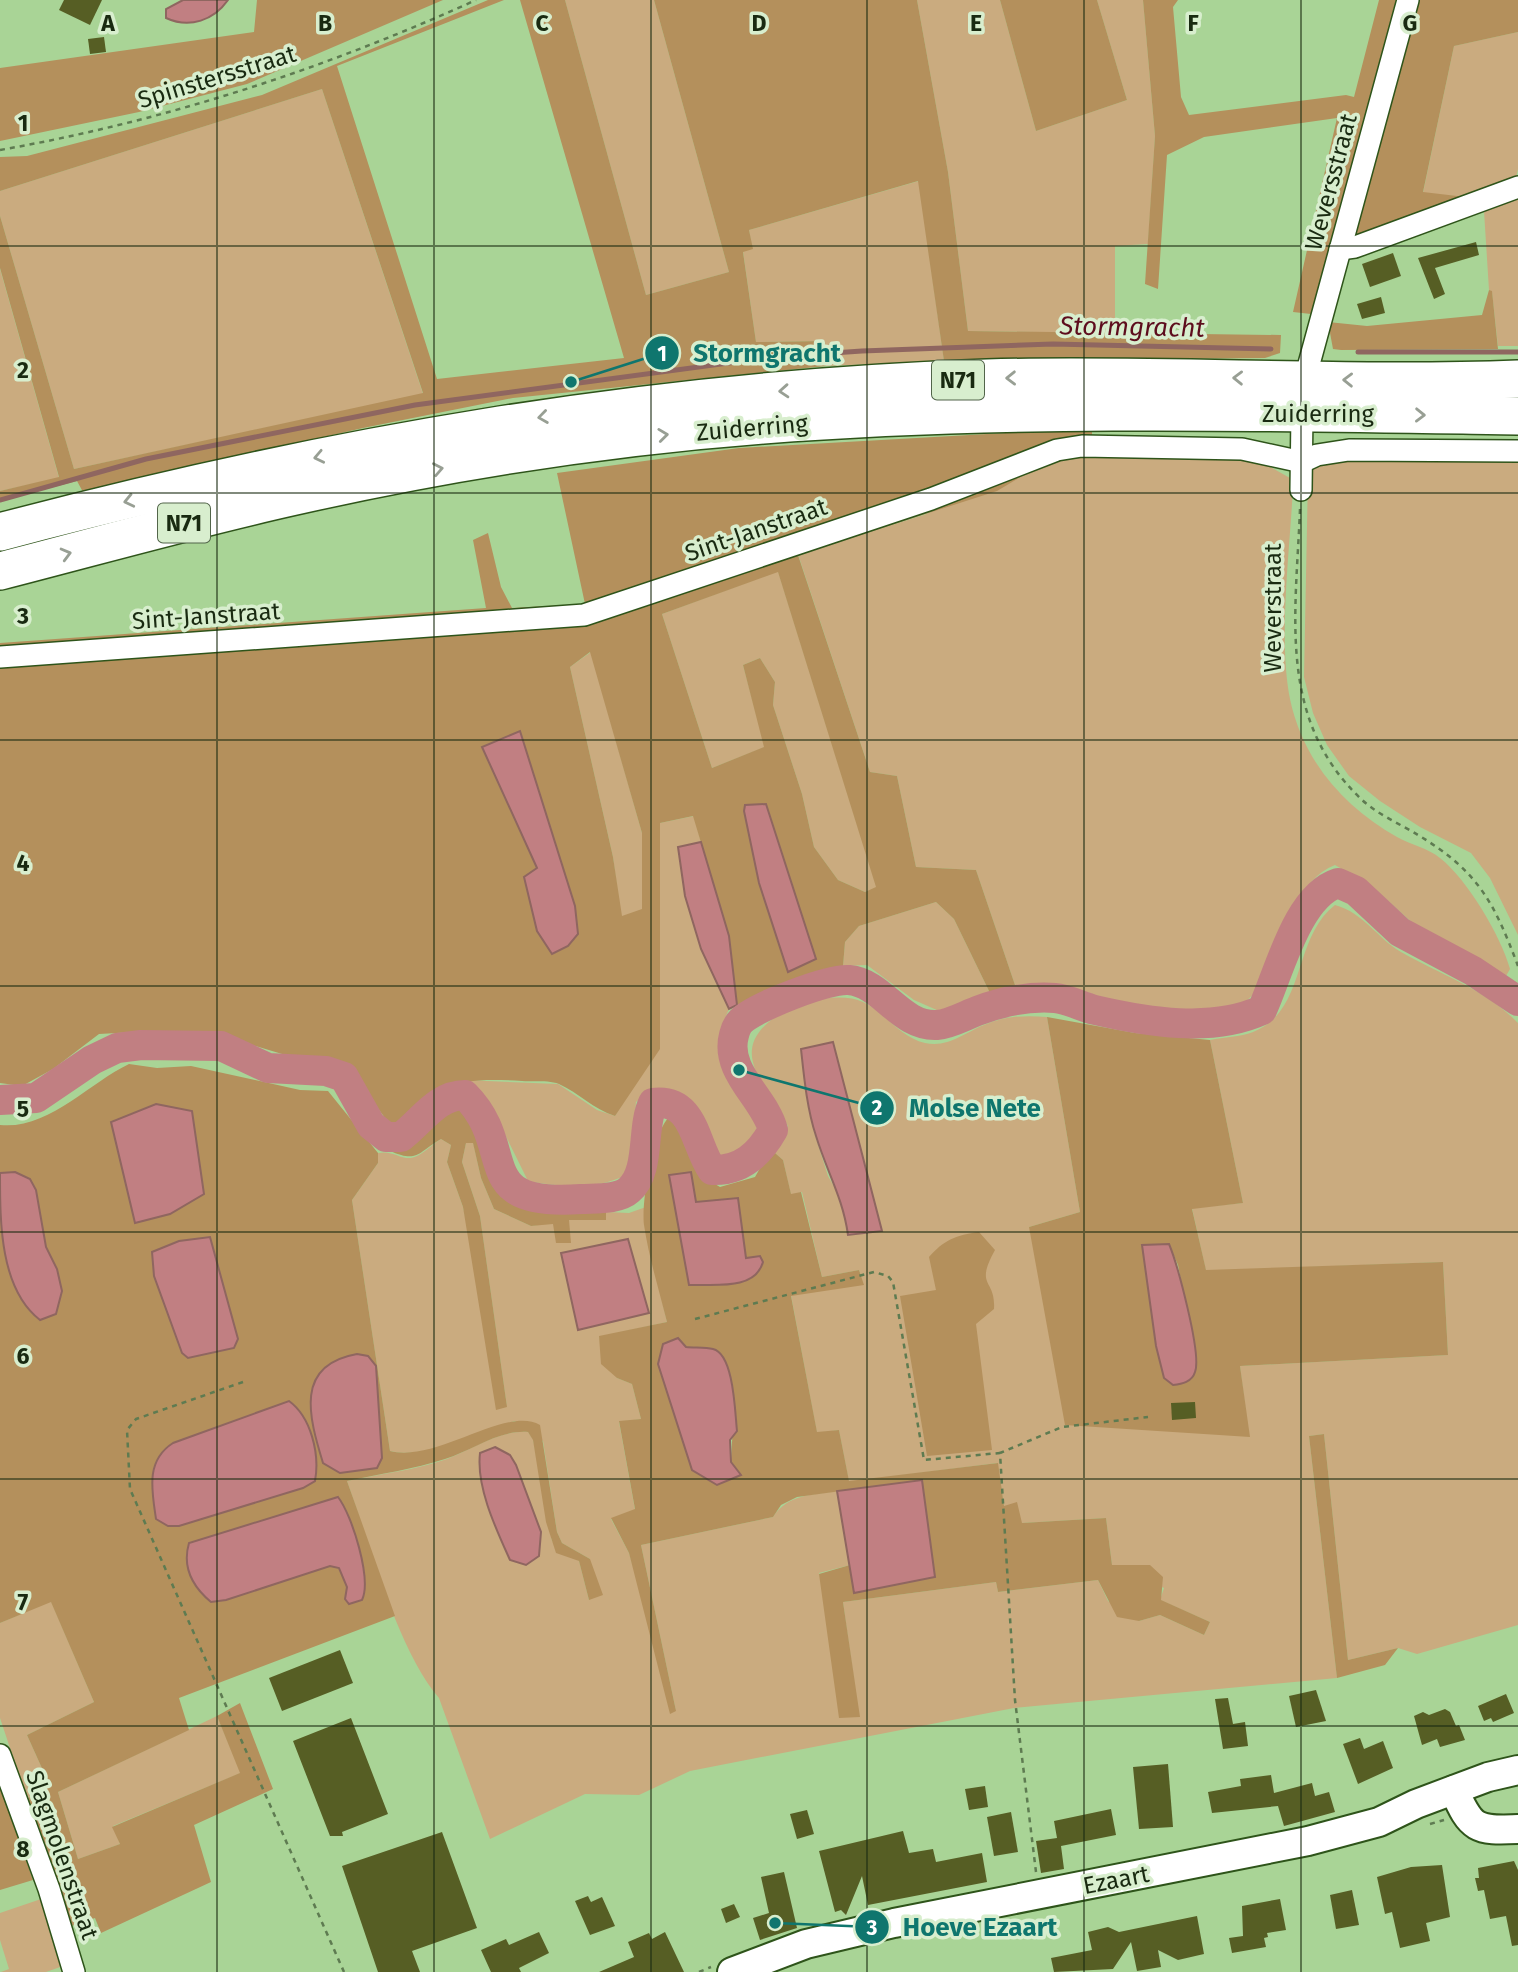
<svg xmlns="http://www.w3.org/2000/svg" width="1518" height="1972" font-family="'Fira Sans',sans-serif">
  <style>
    .green { fill: #caab7f; fill-rule: evenodd }
    .forest { fill: #b4905c; fill-rule: evenodd }
    .water { fill: #c17f82; stroke: #8f6660; stroke-width: 2 }
    .lines { fill: none; stroke-linecap: round; stroke-linejoin: round }
    .stream { stroke: #8f6660; stroke-width: 5 }
    .river { stroke: #c17f82; stroke-width: 30 }
    .building { fill: #565e24 }
    .street-casing { stroke: #2e541a; stroke-width: 24 }
    .secondary-casing { stroke: #2e541a; stroke-width: 32 }
    .highway-casing { stroke: #2e541a; stroke-width: 40 }
    .path { stroke: #5e7b51; stroke-width: 2.5; stroke-dasharray: 5 5; stroke-linecap: butt }
    .street { stroke: #fff; stroke-width: 21 }
    .secondary { stroke: #fff; stroke-width: 28 }
    .highway { stroke: #fff; stroke-width: 37 }
    .oneway { stroke: #989f94 }
    .grid { fill: none; stroke: #192a11; stroke-width: 2; stroke-opacity: 0.55 }
    .labels { text-anchor: middle; dominant-baseline: central; stroke-width: 7; stroke-linejoin: round; paint-order: stroke }
    .shield { fill: #d8eece; stroke: #52654a; stroke-width: 2 }
    .shield-label { font-size: 23px; font-weight: bold; fill: #192a11 }
    .street-label { font-size: 24px; fill: #192a11; stroke: #d8eece }
    .water-label { font-size: 26px; font-style: italic; fill: #5d0d1d; stroke: #d8eece }
    .grid-label { font-size: 23px; text-anchor: middle; font-weight: bold; fill: #192a11; stroke: #d8eece; stroke-width: 7; stroke-linejoin: round; paint-order: stroke }
    .leader { fill: none; stroke: #0f766e; stroke-width: 2.5 }
    .callout-dot { fill: #0f766e; stroke: #d8eece; stroke-width: 2.5 }
    .mark-label { font-size: 21px; text-anchor: middle; font-weight: bold; fill: #fff }
    .callout-label { font-size: 26px; text-anchor: middle; font-weight: bold; fill: #0f766e; stroke: #d8eece; stroke-width: 7; stroke-linejoin: round; paint-order: stroke }
  </style>
  <rect width="100%" height="100%" fill="#a9d496"/>
  <g class="green">
    <polygon points="565,0 654,0 729,272 646,295"/>
    <polygon points="917,0 1000,0 1036,131 1127,100 1097,0 1143,0 1155,136 1148,244 1115,246 1115,333 968,331 948,172"/>
    <polygon points="1518,32 1518,169 1515,182 1474,198 1423,193 1454,46"/>
    <polygon points="322,89 423,394 74,469 0,216 0,191"/>
    <polygon points="919,181 944,361 826,366 825,341 756,342 743,251 752,248 749,230"/>
    <polygon points="1518,193 1518,346 1498,346 1492,292 1489,290 1484,211"/>
    <polygon points="0,269 59,478 0,491"/>
    <path d="M 1092,456 L 1256,459 L 1290,478 L 1293,487 C 1290,549 1278,640 1290,699 C 1303,761 1344,807 1397,837 C 1411,845 1428,848 1440,858 C 1467,879 1501,936 1510,969 L 1506,976 L 1415,925 L 1374,888 L 1335,865 C 1280,886 1281,989 1237,1006 C 1205,1019 1143,1009 1110,1001 C 1100,998 1090,992 1080,990 C 1059,986 1037,987 1016,988 L 976,870 L 916,867 L 897,776 L 870,772 L 798,554 L 924,515 L 1047,461 Z"/>
    <polygon points="1328,459 1518,459 1518,935 1490,878 1471,853 1420,827 1380,801 1349,776 1327,745 1313,713 1304,677 1308,476 1316,465"/>
    <polygon points="778,571 877,888 865,892 838,880 814,847 802,794 773,705 775,682 760,658 743,665 765,747 712,768 662,614"/>
    <polygon points="591,652 642,833 642,910 621,917 613,857 570,667"/>
    <path d="M 694,816 L 701,842 L 678,848 L 712,972 L 729,1009 C 698,1078 750,1079 758,1135 L 733,1159 L 724,1160 L 715,1152 L 698,1109 L 663,1089 L 648,1092 L 636,1102 L 632,1153 L 626,1175 C 597,1190 560,1187 528,1181 L 488,1100 L 463,1080 L 558,1084 L 597,1110 L 615,1116 L 623,1102 L 660,823 Z"/>
    <polygon points="936,902 954,919 990,993 962,1007 939,1011 914,1000 867,965 843,966 845,942 859,926"/>
    <path d="M 1335,905 C 1364,913 1377,938 1401,952 C 1441,975 1485,989 1518,1023 L 1518,1625 L 1417,1654 L 1398,1648 L 1348,1660 L 1324,1434 L 1309,1436 L 1337,1678 L 1014,1708 L 690,1771 L 639,1795 L 585,1794 L 490,1839 L 439,1698 C 398,1651 369,1542 347,1481 C 380,1474 416,1470 447,1459 C 473,1449 500,1430 528,1432 L 533,1439 L 552,1541 L 579,1561 L 589,1600 L 590,1559 L 562,1543 L 557,1532 L 543,1441 L 515,1421 C 477,1432 428,1460 390,1451 L 352,1200 L 378,1163 L 378,1153 C 392,1150 400,1159 411,1158 C 421,1157 432,1144 441,1139 L 451,1145 L 447,1162 L 463,1207 L 507,1407 L 480,1216 L 462,1162 L 466,1143 L 473,1142 L 481,1178 L 494,1209 L 531,1226 L 569,1220 L 606,1220 L 606,1212 L 629,1213 L 646,1207 L 644,1223 L 667,1322 L 599,1337 L 617,1378 L 632,1384 L 641,1419 L 619,1422 L 635,1510 L 611,1519 L 629,1553 L 676,1711 L 641,1545 L 773,1517 C 788,1494 812,1495 837,1491 L 850,1565 L 819,1573 L 859,1716 L 843,1602 L 996,1582 L 998,1592 L 1098,1580 L 1108,1601 L 1139,1621 L 1160,1615 L 1204,1635 L 1210,1622 L 1160,1600 L 1164,1588 L 1112,1565 L 1106,1518 L 1022,1523 L 1004,1506 L 997,1463 L 849,1482 L 839,1430 L 817,1433 L 791,1295 L 863,1284 L 859,1270 L 822,1277 L 802,1192 L 791,1195 L 783,1160 L 775,1153 L 788,1126 C 777,1105 749,1074 752,1049 C 757,1011 831,987 863,1002 C 885,1012 899,1037 925,1043 C 948,1048 964,1033 984,1025 C 1005,1016 1025,1015 1047,1017 L 1080,1212 L 1029,1227 L 1249,1437 L 1240,1366 L 1448,1355 L 1443,1262 L 1206,1271 L 1192,1208 L 1243,1203 L 1210,1040 C 1224,1037 1240,1037 1253,1032 C 1307,1011 1292,938 1335,905 ZM 833,1042 L 834,1043 L 881,1231 L 848,1235 L 844,1204 L 828,1176 L 814,1132 L 803,1068 Z"/>
    <polygon points="51,1601 94,1702 27,1735 50,1786 27,1799 0,1718 0,1623"/>
    <polygon points="217,1716 241,1773 113,1826 120,1844 78,1859 58,1792"/>
    <polygon points="44,1898 66,1965 46,1972 1,1972 9,1969 0,1940 0,1913"/>
  </g>
  <g class="forest">
    <polygon points="257,0 443,0 247,84 139,112 0,141 0,68 254,32"/>
    <polygon points="488,0 504,0 337,66 437,379 624,358 520,0 565,0 646,295 729,272 654,0 917,0 948,172 968,331 1281,335 1280,353 1265,358 944,361 918,181 749,230 753,249 743,252 756,342 825,341 826,366 513,398 363,428 83,492 77,481 0,501 0,491 59,477 0,268 0,216 74,469 423,393 322,89 0,191 0,157 27,156 262,95"/>
    <polygon points="1000,0 1097,0 1127,100 1036,131"/>
    <polygon points="1143,0 1178,0 1173,7 1181,97 1189,115 1346,95 1354,97 1379,0 1396,0 1311,314 1293,312 1337,118 1204,137 1167,155 1158,289 1145,284 1155,136"/>
    <polygon points="1418,0 1518,0 1518,32 1454,46 1423,192 1474,198 1476,207 1484,211 1347,255"/>
    <polygon points="1489,290 1492,291 1498,349 1341,350 1333,349 1328,322 1367,326 1482,315"/>
    <path d="M 1092,428 L 1092,456 L 1047,461 L 997,491 L 798,555 L 870,772 L 897,776 L 916,867 L 976,870 L 1016,988 L 990,993 L 954,919 L 936,902 L 859,926 L 845,942 L 843,966 L 737,1005 L 729,936 L 693,816 L 660,823 L 660,1049 L 615,1116 C 593,1109 579,1093 559,1084 C 549,1080 533,1082 522,1081 C 474,1078 432,1078 402,1122 L 390,1125 L 346,1064 L 336,1059 L 292,1057 L 219,1035 L 153,1031 L 99,1034 L 53,1069 L 22,1086 L 0,1083 L 0,643 L 486,608 L 473,540 L 488,533 L 501,587 L 512,608 L 585,604 L 557,473 L 739,448 ZM 778,572 L 876,887 L 865,892 L 838,880 L 814,847 L 802,794 L 773,705 L 775,682 L 760,658 L 743,665 L 764,747 L 712,768 L 662,614 ZM 590,652 L 642,833 L 642,909 L 622,916 L 613,857 L 570,667 ZM 519,732 L 552,954 L 524,878 L 537,868 L 483,748 ZM 753,846 L 816,959 L 789,971 L 759,883 Z"/>
    <path d="M 1047,1017 L 1135,1033 L 1210,1040 L 1243,1203 L 1192,1209 L 1206,1270 L 1443,1262 L 1448,1355 L 1240,1366 L 1250,1437 L 1065,1425 L 1029,1227 L 1080,1212 ZM 1169,1244 L 1178,1265 L 1196,1356 L 1164,1378 L 1152,1310 Z"/>
    <path d="M 129,1064 L 157,1068 L 191,1066 L 300,1090 L 328,1091 L 378,1153 L 378,1163 L 352,1200 L 390,1451 C 437,1463 506,1405 540,1425 L 557,1532 L 562,1543 L 590,1559 L 603,1595 L 589,1600 L 579,1561 L 556,1553 L 546,1522 L 533,1440 L 528,1432 C 498,1430 472,1451 445,1459 C 414,1469 380,1474 347,1481 L 395,1616 L 179,1698 L 189,1730 L 58,1792 L 78,1859 L 120,1844 L 112,1827 L 240,1773 L 217,1716 L 240,1703 L 273,1789 L 194,1825 L 211,1882 L 101,1933 L 95,1918 L 71,1926 L 27,1799 L 50,1786 L 27,1735 L 94,1702 L 51,1602 L 0,1623 L 0,1125 C 48,1130 89,1083 129,1064 Z"/>
    <path d="M 464,1105 L 471,1110 C 500,1212 501,1214 606,1212 L 606,1220 L 569,1220 L 571,1243 L 556,1243 L 553,1224 L 531,1226 L 494,1209 L 481,1178 L 473,1143 L 466,1143 L 462,1162 L 480,1216 L 507,1407 L 496,1410 L 463,1207 L 447,1162 L 451,1145 L 441,1139 C 417,1153 418,1163 390,1151 L 440,1113 Z"/>
    <path d="M 670,1116 C 696,1133 687,1169 720,1187 L 755,1177 L 763,1163 L 775,1153 L 783,1160 L 791,1194 L 801,1192 L 822,1277 L 859,1270 L 864,1285 L 791,1296 L 817,1432 L 839,1430 L 849,1481 L 998,1463 L 1004,1506 L 1017,1502 L 1022,1523 L 1106,1518 L 1112,1565 L 1150,1565 L 1163,1577 L 1161,1600 L 1210,1622 L 1204,1635 L 1160,1615 L 1139,1621 L 1117,1617 L 1098,1580 L 998,1592 L 996,1582 L 843,1602 L 860,1717 L 839,1718 L 819,1574 L 850,1565 L 854,1592 L 922,1480 L 797,1497 L 781,1505 L 773,1517 L 641,1545 L 676,1711 L 670,1714 L 629,1553 L 611,1518 L 635,1509 L 619,1421 L 641,1419 L 632,1384 L 617,1378 L 601,1364 L 599,1336 L 667,1322 C 659,1290 649,1258 644,1225 C 641,1202 653,1131 670,1116 ZM 691,1172 L 696,1202 L 738,1198 L 746,1258 L 751,1259 L 689,1285 ZM 678,1339 L 685,1347 L 697,1349 L 728,1368 L 734,1404 L 731,1462 L 741,1475 L 692,1470 L 687,1451 Z"/>
    <path d="M 979,1232 L 995,1250 C 974,1288 996,1278 994,1309 L 976,1324 L 992,1450 L 927,1456 L 900,1296 L 936,1290 L 929,1257 C 944,1240 956,1235 979,1232 Z"/>
    <polygon points="1324,1434 1348,1660 1398,1648 1385,1665 1337,1678 1309,1436"/>
    <polygon points="0,1786 33,1880 0,1890"/>
  </g>
  <g class="water">
    <path d="M 183,0 L 228,0 C 214,20 190,29 166,18 L 166,9 Z"/>
    <polygon points="520,731 575,906 578,934 568,946 552,954 537,931 524,877 537,868 482,747"/>
    <polygon points="766,804 816,959 788,972 759,883 744,811 745,805"/>
    <polygon points="701,842 729,936 737,1005 729,1009 701,949 685,896 678,847"/>
    <path d="M 833,1042 L 882,1231 L 848,1235 C 843,1198 827,1172 816,1136 C 807,1109 804,1077 801,1049 Z"/>
    <polygon points="156,1104 192,1111 204,1194 170,1214 135,1223 111,1122"/>
    <path d="M 15,1172 L 30,1179 L 36,1190 L 46,1247 L 57,1269 L 62,1291 L 56,1314 L 40,1320 C 0,1289 0,1223 0,1173 Z"/>
    <path d="M 691,1172 L 696,1202 L 738,1198 L 746,1258 L 760,1256 L 763,1262 C 755,1291 714,1284 689,1285 L 669,1175 Z"/>
    <polygon points="210,1237 238,1339 234,1348 188,1358 182,1353 154,1276 152,1252 179,1241"/>
    <polygon points="628,1239 649,1313 578,1330 561,1253"/>
    <path d="M 1169,1244 C 1177,1263 1202,1354 1195,1372 C 1192,1382 1182,1384 1173,1385 L 1164,1378 L 1156,1346 L 1142,1245 Z"/>
    <path d="M 678,1338 L 686,1347 C 694,1348 705,1347 713,1349 C 734,1354 735,1413 737,1431 L 730,1440 L 731,1462 L 741,1475 L 717,1485 L 692,1470 L 658,1364 L 663,1344 Z"/>
    <path d="M 357,1354 L 368,1356 L 376,1366 L 382,1458 L 377,1468 L 340,1473 L 323,1463 C 309,1417 294,1365 357,1354 Z"/>
    <path d="M 289,1401 C 311,1417 320,1454 315,1481 L 303,1488 L 179,1526 L 168,1526 L 156,1519 C 152,1491 145,1461 173,1443 Z"/>
    <path d="M 495,1447 L 510,1455 L 516,1465 L 541,1532 L 539,1556 L 526,1565 L 510,1560 C 496,1529 476,1487 480,1453 Z"/>
    <polygon points="922,1480 935,1577 854,1593 837,1491"/>
    <path d="M 338,1497 C 352,1515 372,1579 362,1600 L 349,1604 L 345,1599 L 347,1587 L 339,1568 L 330,1566 L 226,1600 L 211,1602 C 193,1587 182,1567 189,1543 Z"/>
  </g>
  <g class="lines">
    <g class="stream">
      <polyline points="1358,352 1518,352"/>
      <polyline points="0,500 146,459 415,405 774,357 862,351 1053,344 1271,349"/>
    </g>
    <path class="river" d="M 0,1100 L 36,1098 L 92,1060 L 117,1048 L 141,1045 L 221,1046 L 268,1068 L 326,1071 L 344,1077 L 371,1125 L 386,1137 L 401,1137 C 422,1121 437,1095 465,1095 C 519,1149 468,1207 581,1199 C 595,1198 618,1200 629,1190 C 651,1171 641,1128 653,1103 C 695,1098 694,1144 712,1170 C 741,1171 759,1155 773,1130 C 765,1098 724,1072 734,1035 C 735,1031 738,1024 741,1021 C 755,1007 829,978 849,980 C 883,983 900,1027 937,1025 C 950,1024 964,1016 977,1011 C 1001,1002 1029,996 1055,998 C 1068,999 1082,1007 1095,1010 C 1147,1022 1212,1033 1262,1010 C 1279,973 1297,896 1338,883 L 1356,891 L 1400,932 L 1473,971 L 1518,1001"/>
  </g>
  <g class="building">
    <polygon points="64,0 102,0 90,25 59,10"/>
    <polygon points="104,37 106,52 90,54 88,39"/>
    <polygon points="1476,242 1479,255 1435,268 1445,294 1434,299 1418,258"/>
    <polygon points="1393,253 1401,276 1370,287 1362,264"/>
    <polygon points="1381,297 1385,313 1362,319 1357,304"/>
    <polygon points="1195,1402 1196,1418 1172,1420 1171,1403"/>
    <polygon points="340,1650 353,1683 282,1711 269,1678"/>
    <polygon points="1316,1690 1326,1721 1296,1727 1289,1696"/>
    <polygon points="1506,1694 1514,1713 1493,1722 1491,1718 1484,1721 1478,1706"/>
    <polygon points="1228,1698 1233,1724 1245,1722 1248,1746 1223,1749 1215,1699"/>
    <polygon points="1445,1709 1450,1712 1456,1726 1459,1725 1465,1740 1440,1747 1437,1739 1422,1745 1414,1716 1423,1712 1429,1715"/>
    <polygon points="351,1718 388,1814 342,1832 343,1836 330,1836 293,1741"/>
    <polygon points="1360,1738 1364,1749 1383,1741 1393,1768 1358,1784 1343,1744"/>
    <polygon points="1168,1764 1173,1827 1139,1829 1133,1767"/>
    <polygon points="1271,1775 1274,1793 1312,1783 1315,1796 1329,1792 1335,1812 1284,1826 1278,1806 1212,1813 1208,1792 1241,1786 1240,1779"/>
    <polygon points="985,1786 988,1807 969,1810 965,1789"/>
    <polygon points="1111,1809 1116,1835 1061,1846 1064,1869 1041,1873 1036,1841 1057,1838 1054,1821"/>
    <polygon points="807,1810 814,1834 797,1839 790,1814"/>
    <polygon points="1011,1812 1018,1852 994,1856 987,1817"/>
    <polygon points="903,1831 909,1853 933,1849 936,1862 982,1853 987,1882 868,1905 862,1876 846,1915 841,1910 835,1912 819,1851"/>
    <polygon points="442,1832 477,1928 412,1951 420,1972 378,1972 342,1866"/>
    <polygon points="1514,1861 1518,1870 1518,1945 1512,1946 1506,1916 1490,1919 1484,1890 1478,1891 1475,1878 1479,1878 1478,1868"/>
    <polygon points="1442,1865 1450,1917 1426,1923 1430,1941 1400,1948 1392,1912 1385,1914 1377,1877 1411,1867"/>
    <polygon points="784,1872 797,1928 760,1940 753,1918 769,1913 761,1877"/>
    <polygon points="1352,1890 1359,1925 1336,1929 1330,1895"/>
    <polygon points="588,1896 591,1902 602,1897 615,1926 590,1935 575,1901"/>
    <polygon points="1280,1899 1286,1930 1267,1933 1268,1937 1264,1938 1266,1947 1232,1953 1229,1938 1243,1936 1242,1906"/>
    <polygon points="734,1904 740,1917 726,1923 721,1909"/>
    <polygon points="1197,1916 1204,1954 1178,1960 1158,1950 1161,1967 1137,1971 1131,1942 1113,1969 1054,1972 1051,1958 1092,1950 1088,1932 1108,1927 1119,1932"/>
    <polygon points="539,1932 549,1953 519,1968 521,1972 491,1972 481,1950 506,1939 509,1945"/>
    <polygon points="665,1932 684,1972 599,1972 634,1957 628,1942 649,1933 652,1939"/>
  </g>
  <g class="lines">
    <g class="street-casing">
      <g id="street">
        <polyline points="1340,249 1355,247 1518,187"/>
        <polyline points="1301,490 1302,413 1309,364 1408,0"/>
        <polyline points="0,657 584,615 931,499 1057,450 1082,446 1242,449 1302,462 1317,455 1349,450 1518,451"/>
        <polyline points="0,1755 49,1889 74,1972"/>
      </g>
    </g>
    <g class="secondary-casing">
      <g id="secondary">
        <path d="M 1454,1790 C 1471,1829 1476,1831 1518,1829"/>
        <polyline points="732,1972 806,1944 894,1923 1308,1841 1379,1822 1416,1804 1488,1777 1518,1770"/>
      </g>
    </g>
    <g class="highway-casing">
      <g id="highway">
        <path d="M 0,532 C 325,446 650,389 987,378 C 1164,373 1341,386 1518,379"/>
        <path d="M 0,571 C 97,546 193,519 291,497 C 445,462 606,437 763,425 C 1014,406 1267,412 1518,416"/>
      </g>
    </g>
    <g class="path">
      <path d="M 0,150 C 165,121 324,69 476,0"/>
      <path d="M 1300,509 C 1296,614 1277,718 1360,798 C 1375,813 1400,824 1418,835 C 1478,871 1494,902 1518,966"/>
      <polyline points="695,1319 874,1272 888,1276 893,1282 924,1460 1000,1453"/>
      <polyline points="243,1382 136,1419 127,1430 130,1489 344,1972"/>
      <polyline points="1430,1824 1444,1820"/>
      <polyline points="1036,1872 1015,1700 1000,1453 1062,1427 1148,1417"/>
      <polyline points="699,1972 711,1967"/>
    </g>
    <use href="#street" class="street"/>
    <use href="#secondary" class="secondary"/>
    <use href="#highway" class="highway"/>
  </g>
  <defs><path id="oneway-chevron" d="M-2-3.5L2.5 0L-2 3.5" fill="none" stroke-width="1.6" stroke-linecap="round" stroke-linejoin="round" transform="scale(1.75)"/></defs>
  <g class="oneway">
    <use href="#oneway-chevron" transform="translate(1011 378) rotate(179)"/>
    <use href="#oneway-chevron" transform="translate(1238 378) rotate(-179)"/>
    <use href="#oneway-chevron" transform="translate(1348 380) rotate(-179)"/>
    <use href="#oneway-chevron" transform="translate(784 391) rotate(176)"/>
    <use href="#oneway-chevron" transform="translate(1420 415) rotate(1)"/>
    <use href="#oneway-chevron" transform="translate(543 417) rotate(172)"/>
    <use href="#oneway-chevron" transform="translate(663 435) rotate(-7)"/>
    <use href="#oneway-chevron" transform="translate(319 457) rotate(168)"/>
    <use href="#oneway-chevron" transform="translate(438 469) rotate(-11)"/>
    <use href="#oneway-chevron" transform="translate(129 501) rotate(167)"/>
    <use href="#oneway-chevron" transform="translate(66 554) rotate(-15)"/>
  </g>
  <path class="grid" d="M 217,0 L 217,1972M 434,0 L 434,1972M 651,0 L 651,1972M 867,0 L 867,1972M 1084,0 L 1084,1972M 1301,0 L 1301,1972M 0,246 L 1518,246M 0,493 L 1518,493M 0,740 L 1518,740M 0,986 L 1518,986M 0,1232 L 1518,1232M 0,1479 L 1518,1479M 0,1726 L 1518,1726"/>
  <g class="labels">
    <g class="shield">
      <rect x="932" y="360.5" width="52" height="39" rx="5"/>
      <rect x="158" y="503.5" width="52" height="39" rx="5"/>
    </g>
    <g class="shield-label">
      <text x="958" y="380">N71</text>
      <text x="184" y="523">N71</text>
    </g>
    <g class="street-label">
      <text transform="translate(217 77) rotate(-17)">Spinstersstraat</text>
      <text transform="translate(1331 182) rotate(-75)">Weversstraat</text>
      <text x="1318" y="414">Zuiderring</text>
      <text transform="translate(752 428) rotate(-5)">Zuiderring</text>
      <text transform="translate(756 530) rotate(-19)">Sint-Janstraat</text>
      <text transform="translate(1273 608) rotate(-90)">Weverstraat</text>
      <text transform="translate(206 616) rotate(-4)">Sint-Janstraat</text>
      <text transform="translate(62 1855) rotate(71)">Slagmolenstraat</text>
      <text transform="translate(1116 1880) rotate(-11)">Ezaart</text>
    </g>
    <g class="water-label">
      <text transform="translate(1132 327) rotate(1)">Stormgracht</text>
    </g>
  </g>
  <g class="grid-label">
    <text x="108" y="31">A</text>
    <text x="325" y="31">B</text>
    <text x="542" y="31">C</text>
    <text x="759" y="31">D</text>
    <text x="976" y="31">E</text>
    <text x="1193" y="31">F</text>
    <text x="1410" y="31">G</text>
    <text x="23" y="131">1</text>
    <text x="23" y="378">2</text>
    <text x="23" y="624">3</text>
    <text x="23" y="871">4</text>
    <text x="23" y="1117">5</text>
    <text x="23" y="1364">6</text>
    <text x="23" y="1610">7</text>
    <text x="23" y="1857">8</text>
  </g>
  <path class="leader" d="M571 382L662 353M739 1070L877 1108M775 1923L872 1927"/>
  <g class="callout-dot">
    <circle cx="571" cy="382" r="7"/>
    <circle cx="739" cy="1070" r="7"/>
    <circle cx="775" cy="1923" r="7"/>
    <circle cx="662" cy="353" r="18"/>
    <circle cx="877" cy="1108" r="18"/>
    <circle cx="872" cy="1927" r="18"/>
  </g>
  <g class="mark-label">
    <text x="662" y="361">1</text>
    <text x="877" y="1115">2</text>
    <text x="872" y="1935">3</text>
  </g>
  <g class="callout-label">
    <text x="767" y="362">Stormgracht</text>
    <text x="975" y="1117">Molse Nete</text>
    <text x="980" y="1936">Hoeve Ezaart</text>
  </g>
</svg>
